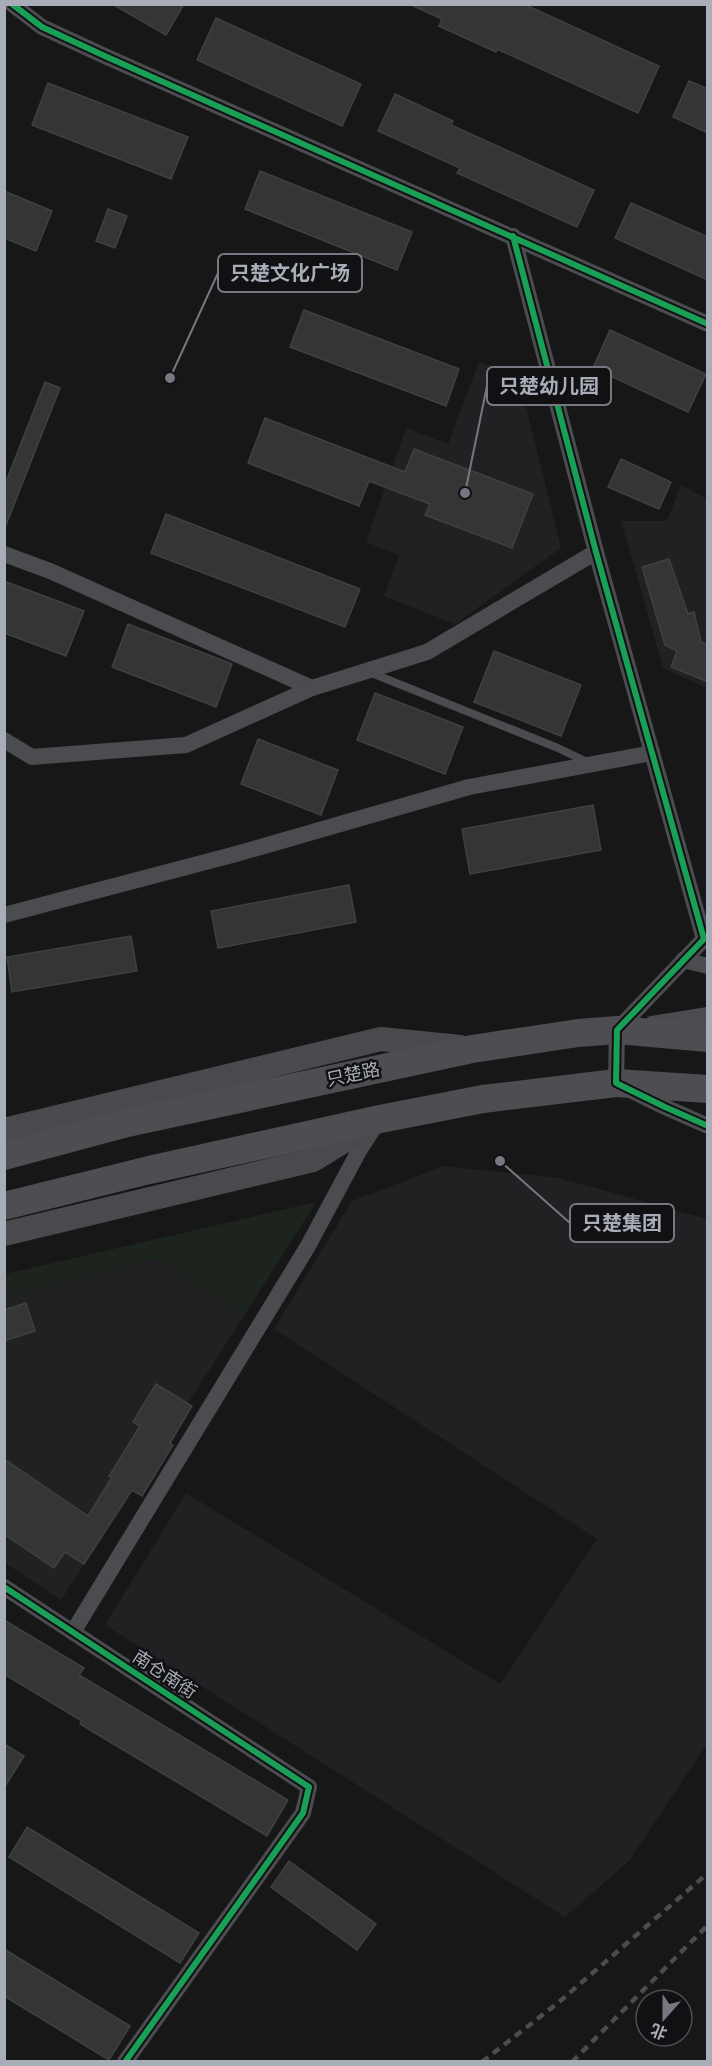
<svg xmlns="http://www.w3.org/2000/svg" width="712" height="2066" font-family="'Public Sans','Noto Sans SC',sans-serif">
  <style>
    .built { fill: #212123 }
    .green { fill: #1d241e }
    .building { fill: #353536; stroke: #3f4043; stroke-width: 1.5 }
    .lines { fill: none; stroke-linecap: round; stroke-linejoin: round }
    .service { stroke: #4b4c50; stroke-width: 8 }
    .minor { stroke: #4b4c50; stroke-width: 16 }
    .secondary { stroke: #4a4a4e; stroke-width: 24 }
    .trunk { stroke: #4e4e52; stroke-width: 28 }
    .rail { stroke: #4b4c4f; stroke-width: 4.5; stroke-dasharray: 8 6; stroke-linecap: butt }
    .cycleway-casing { stroke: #111113; stroke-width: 10 }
    .cycleway { stroke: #1a9f57; stroke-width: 6 }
    .labels { text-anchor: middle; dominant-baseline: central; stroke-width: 5; stroke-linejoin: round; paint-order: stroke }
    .street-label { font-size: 18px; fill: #a8adb8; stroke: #111113 }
    .leader { fill: none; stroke: #757880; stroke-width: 2 }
    .callout-dot { fill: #757880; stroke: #111113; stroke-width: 2 }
    .callout { fill: #111113; stroke: #757880; stroke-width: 2 }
    .callout-label { font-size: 20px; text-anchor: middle; font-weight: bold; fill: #a8adb8 }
  </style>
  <rect width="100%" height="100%" fill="#171717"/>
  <g class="built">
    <polygon points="479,362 518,374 561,548 455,624 384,596 399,555 366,542 406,428 448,444"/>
    <polygon points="681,485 707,499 707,688 663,668 621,521 667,521"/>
    <polygon points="444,1166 559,1178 707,1219 707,1744 629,1861 565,1917 105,1625 186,1493 500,1684 597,1539 274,1329 352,1201"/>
    <polygon points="156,1258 244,1316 61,1600 5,1563 4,1296"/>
  </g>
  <polygon class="green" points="316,1202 244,1316 156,1258 5,1296 5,1274"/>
  <g class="building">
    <polygon points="112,4 184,4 166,35"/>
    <polygon points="409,4 524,4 659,66 638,113 497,49 496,52 439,26 442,19"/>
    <polygon points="216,18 361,84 342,126 197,60"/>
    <polygon points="689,81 708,89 708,133 673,117"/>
    <polygon points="48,83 188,137 171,179 32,125"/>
    <polygon points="395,94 453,121 451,125 594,190 577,227 457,173 460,168 378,131"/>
    <polygon points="260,171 412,232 397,270 245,209"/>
    <polygon points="4,191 52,211 36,251 4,238"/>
    <polygon points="631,203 708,237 708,280 615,238"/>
    <polygon points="108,209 127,216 115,248 96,241"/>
    <polygon points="304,310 459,369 446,406 290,347"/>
    <polygon points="610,330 706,374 688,412 593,368"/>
    <polygon points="45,382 60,388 4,530 4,487"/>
    <polygon points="265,418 405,472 414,449 533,494 512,548 425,515 430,504 369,481 359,506 248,463"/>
    <polygon points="621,459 671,482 659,509 608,487"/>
    <polygon points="166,514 360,589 345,627 151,553"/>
    <polygon points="669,559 688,614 694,612 701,642 708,645 708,682 671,667 677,651 665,645 642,567"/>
    <polygon points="4,581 84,611 66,656 4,633"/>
    <polygon points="128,624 232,664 216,707 112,667"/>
    <polygon points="494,651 581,685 561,736 474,702"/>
    <polygon points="375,693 463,727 445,774 357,740"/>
    <polygon points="258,739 338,770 321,815 241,784"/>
    <polygon points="593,805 601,850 470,874 462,829"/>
    <polygon points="349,885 356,922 218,948 211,911"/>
    <polygon points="131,936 137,971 12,992 7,957"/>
    <polygon points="26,1303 35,1331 4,1341 4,1310"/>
    <polygon points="156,1384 192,1406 170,1443 173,1445 142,1496 132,1490 84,1564 65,1552 54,1568 4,1534 4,1459 88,1516 112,1477 109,1476 140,1426 133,1422"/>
    <polygon points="4,1620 84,1668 79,1675 288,1800 267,1836 80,1724 82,1721 4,1674"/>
    <polygon points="4,1744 24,1756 4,1788"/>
    <polygon points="27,1827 199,1933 180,1963 9,1857"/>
    <polygon points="289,1861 376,1924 357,1950 271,1887"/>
    <polygon points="4,1949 130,2026 109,2060 4,1996"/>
  </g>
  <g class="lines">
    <polyline class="service" points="369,672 558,748 587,762"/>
    <g class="minor">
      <polyline points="12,4 42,27 107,57 708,324"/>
      <polyline points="513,236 596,552 704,939 617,1030 616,1083 665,1107 708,1126"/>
      <polyline points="4,554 50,571 312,688"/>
      <polyline points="4,740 32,757 186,745 312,688 427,652 596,552"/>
      <polyline points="4,915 236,854 469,787 652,753"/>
      <polyline points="683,960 708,966"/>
      <polyline points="652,1024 708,1015"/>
      <polyline points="4,1587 309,1787 303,1813 125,2062"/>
      <polyline points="73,1632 308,1246 360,1149 377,1123"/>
    </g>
    <g class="secondary">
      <polyline points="4,1130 381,1039 460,1047"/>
      <polyline points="4,1234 313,1160 370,1125"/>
    </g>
    <g class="trunk">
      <polyline points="4,1156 127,1123 472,1049 578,1033 617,1030 708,1038"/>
      <polyline points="4,1206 149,1170 380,1119 483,1099 616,1083 708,1089"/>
    </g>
    <g class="rail">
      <polyline points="482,2062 559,2002 708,1873"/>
      <polyline points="572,2062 708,1925"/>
    </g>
    <g class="cycleway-casing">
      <g id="cycleway">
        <polyline points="12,4 42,27 107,57 708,324"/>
        <polyline points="513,236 596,552 704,939 617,1030 616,1083 665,1107 708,1126"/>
        <polyline points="4,1587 309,1787 303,1813 125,2062"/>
      </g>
    </g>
    <use href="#cycleway" class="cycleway"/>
  </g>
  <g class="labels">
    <g class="street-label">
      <text transform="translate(353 1074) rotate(-12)">只楚路</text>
      <text transform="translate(165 1674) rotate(33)">南仓南街</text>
    </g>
  </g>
  <path class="leader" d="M170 378L218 273M465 493L487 386M500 1161L570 1223"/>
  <g class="callout-dot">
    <circle cx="170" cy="378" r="6"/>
    <circle cx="465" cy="493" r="6"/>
    <circle cx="500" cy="1161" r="6"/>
  </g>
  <g class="callout">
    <rect x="218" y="254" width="144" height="38" rx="6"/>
    <rect x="487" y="367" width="124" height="38" rx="6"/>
    <rect x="570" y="1204" width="104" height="38" rx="6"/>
  </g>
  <g class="callout-label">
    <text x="290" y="280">只楚文化广场</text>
    <text x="549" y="393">只楚幼儿园</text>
    <text x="622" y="1230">只楚集团</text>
  </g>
  <rect width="712" height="2066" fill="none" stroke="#a8adb8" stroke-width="12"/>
  <g transform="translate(664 2018) rotate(201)"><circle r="28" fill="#111113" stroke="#4d4f55" stroke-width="1.5"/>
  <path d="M0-4.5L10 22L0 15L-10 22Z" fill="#757880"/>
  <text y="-9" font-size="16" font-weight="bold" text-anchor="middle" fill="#a8adb8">北</text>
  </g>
</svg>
